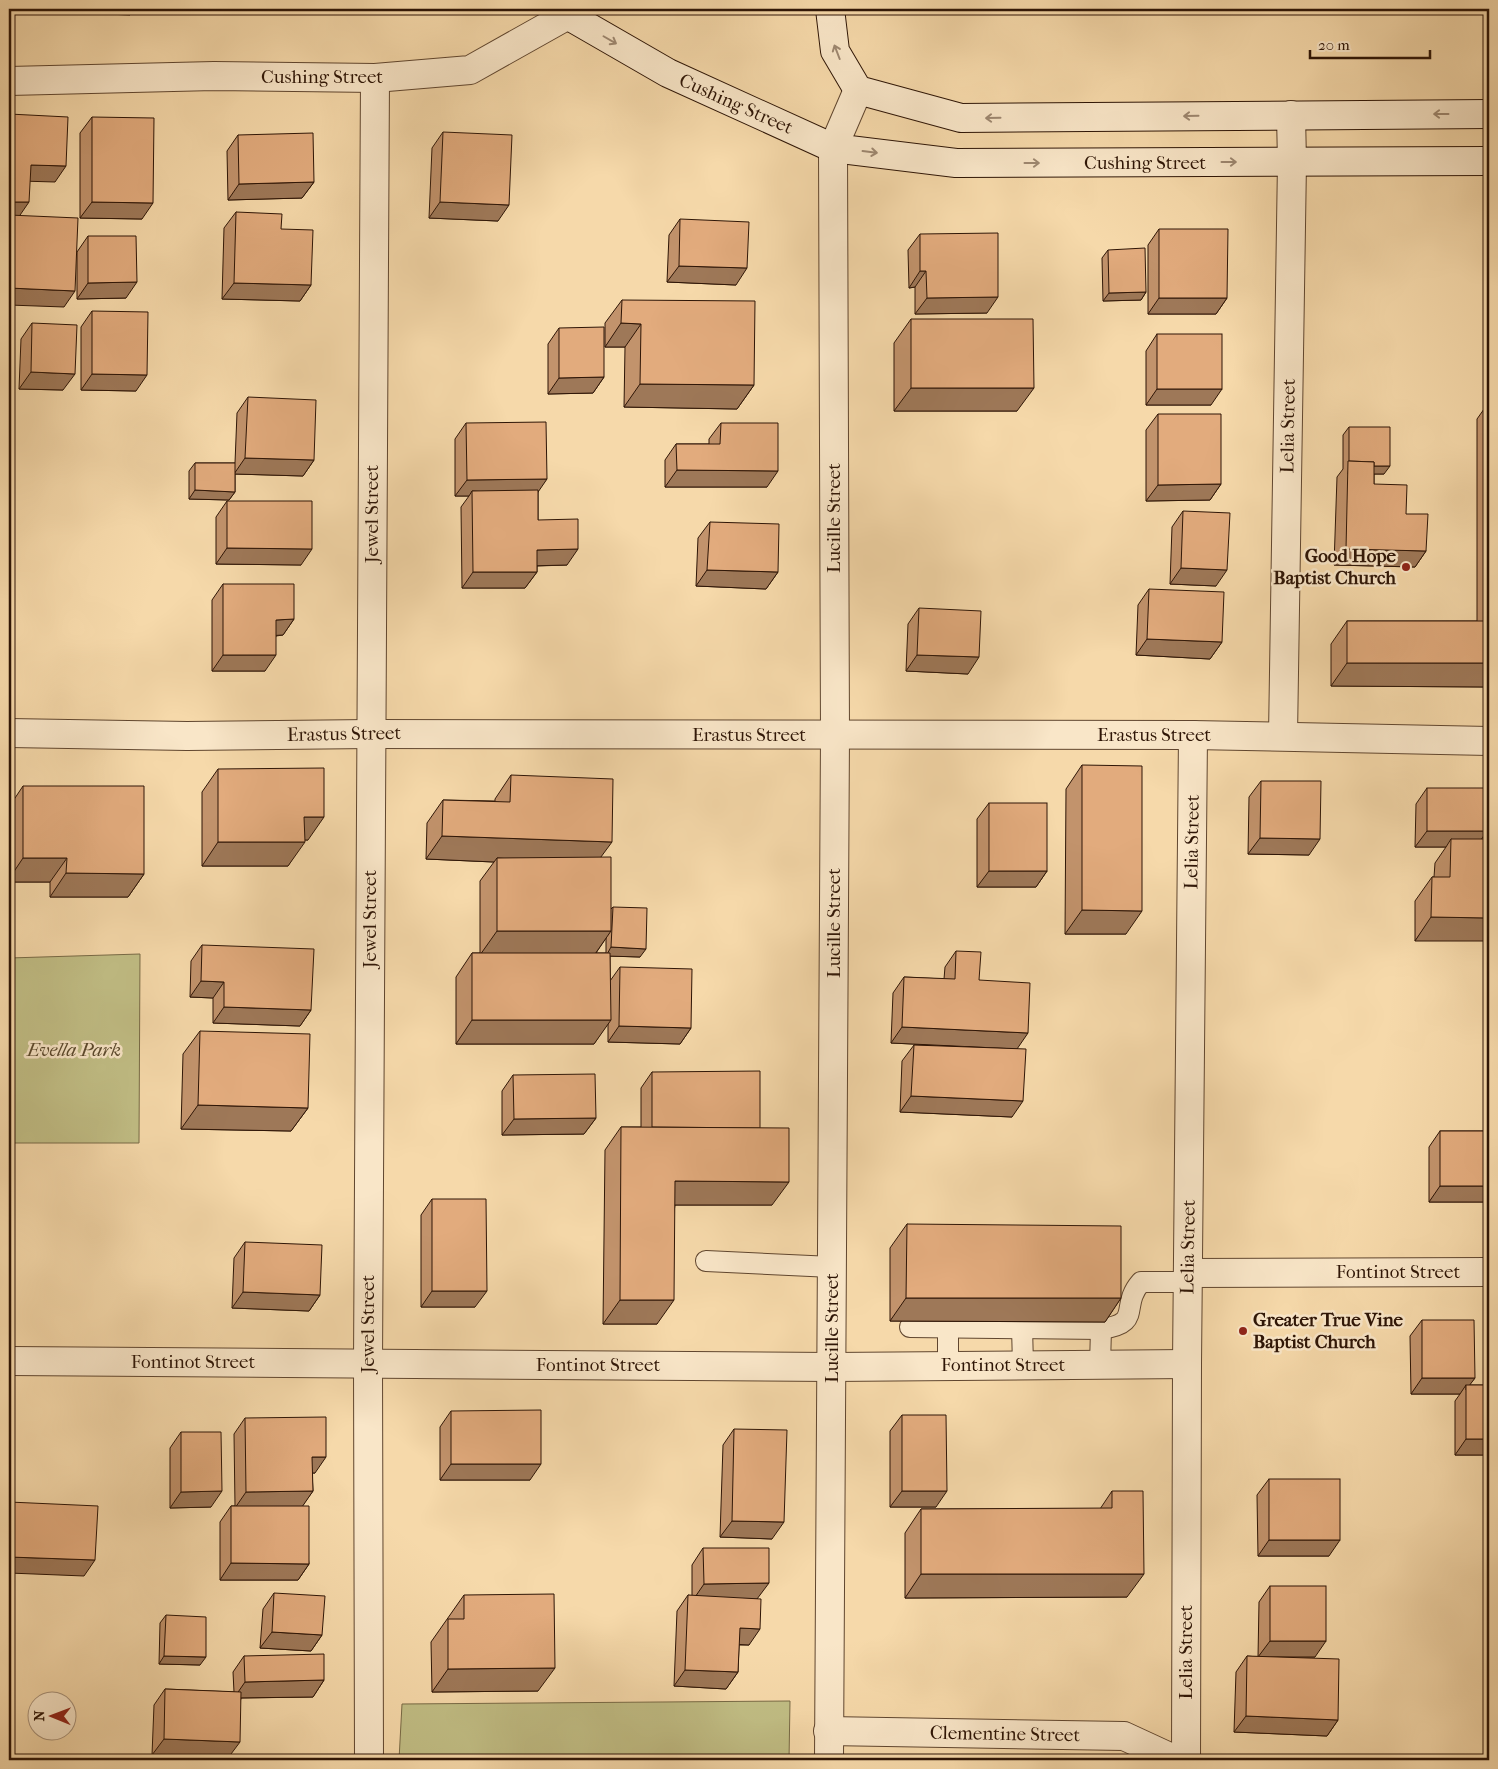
<svg xmlns="http://www.w3.org/2000/svg" width="1498" height="1769" font-family="'IM FELL French Canon',serif">
  <style>
    .green { fill: #c1be85; stroke: #786a46 }
    .lines { fill: none; stroke-linecap: round; stroke-linejoin: round }
    .lane-casing { stroke: #60462f; stroke-width: 22 }
    .street-casing { stroke: #60462f; stroke-width: 30 }
    .secondary-casing { stroke: #2e1506; stroke-width: 30 }
    .lane { stroke: #f9e6c8; stroke-width: 20 }
    .street { stroke: #f9e6c8; stroke-width: 28 }
    .secondary { stroke: #f9e6c8; stroke-width: 28 }
    .wall { fill: #c2936c; stroke: #2e1506; fill-rule: evenodd }
    .shaded-wall { fill: #9e7858; stroke: #2e1506 }
    .building { fill: #e2ab7d; stroke: #2e1506 }
    .oneway { stroke: #9e8871 }
    .poi-dot { fill: #8f2418; stroke: #f9e6c8; stroke-width: 2 }
    .labels { text-anchor: middle; dominant-baseline: central; stroke-width: 5; stroke-linejoin: round; paint-order: stroke }
    .street-label { font-size: 19px; fill: #2e1506; stroke: #f9e6c8 }
    .poi-label { font-size: 19px; font-weight: bold; fill: #2e1506; stroke: #f9e6c8; text-anchor: end }
    .park-label { font-size: 19px; font-style: italic; fill: #5a482c; stroke: #f9e6c8 }
  </style>
  <rect width="100%" height="100%" fill="#f6d9aa"/>
  <filter id="stains"><feTurbulence type="fractalNoise" baseFrequency=".004" numOctaves="4"/><feColorMatrix values="0 0 0 0 .2 0 0 0 0 .09 0 0 0 0 .02 0 0 0 .5 -.17"/></filter>
  <radialGradient id="worn" r=".72"><stop offset=".6" stop-color="#630" stop-opacity="0"/><stop offset="1" stop-color="#630" stop-opacity=".3"/></radialGradient>
  <g class="green">
    <polygon points="140,954 139,1143 9,1143 9,958"/>
    <polygon points="790,1701 789,1760 399,1760 402,1704"/>
  </g>
  <g class="lines">
    <g class="lane-casing">
      <g id="lane">
        <polyline points="706,1261 832,1267"/>
        <polyline points="948,1326 948,1366"/>
        <path d="M 910,1327 L 1101,1329 C 1144,1323 1119,1307 1141,1282 L 1188,1282"/>
        <polyline points="1022,1327 1023,1365"/>
        <polyline points="1100,1365 1101,1329"/>
      </g>
    </g>
    <g class="street-casing">
      <g id="street">
        <polyline points="9,81 214,76 375,78 470,70 568,15"/>
        <polyline points="9,733 187,736 370,734 1193,735 1489,741"/>
        <polyline points="1283,736 1292,162 1291,115"/>
        <polyline points="1188,1273 1489,1272"/>
        <polyline points="9,1361 832,1367 1187,1364"/>
        <polyline points="828,1731 1124,1736 1176,1760"/>
        <polyline points="369,1760 368,1364 375,78"/>
        <polyline points="829,1760 835,735 833,148 858,90"/>
        <polyline points="1186,1760 1187,1364 1193,735"/>
      </g>
    </g>
    <g class="secondary-casing">
      <g id="secondary">
        <polyline points="557,9 668,73 833,148 956,163 1489,161"/>
        <polyline points="830,9 835,51 858,90 961,118 1489,114"/>
      </g>
    </g>
    <use href="#lane" class="lane"/>
    <use href="#street" class="street"/>
    <use href="#secondary" class="secondary"/>
  </g>
  <g class="wall">
    <polygon points="92,117 142,219 80,218 80,133"/>
    <polygon points="443,132 498,221 429,218 432,148"/>
    <polygon points="238,135 314,182 302,198 228,200 227,151"/>
    <polygon points="236,212 281,229 311,285 300,301 222,299 224,228"/>
    <polygon points="680,219 736,285 667,282 669,235"/>
    <polygon points="1159,229 1227,298 1216,314 1148,314 1148,245"/>
    <polygon points="920,234 987,313 915,314 915,287 909,288 908,250"/>
    <polygon points="88,236 126,298 77,299 77,252"/>
    <polygon points="1108,250 1146,292 1141,300 1103,301 1102,258"/>
    <polygon points="622,300 754,385 737,409 624,407 625,347 605,347 605,323"/>
    <polygon points="92,311 136,391 81,390 81,327"/>
    <polygon points="911,319 1017,411 894,411 894,343"/>
    <polygon points="32,323 63,390 19,389 21,339"/>
    <polygon points="559,328 604,377 593,393 548,394 548,344"/>
    <polygon points="1157,334 1211,405 1146,405 1146,351"/>
    <polygon points="248,397 314,460 303,476 235,474 235,492 229,500 189,499 189,471 195,463 235,463 237,413"/>
    <polygon points="1489,402 1489,687 1331,686 1331,644 1347,621 1477,621 1477,419"/>
    <polygon points="1158,414 1221,484 1210,500 1146,501 1146,430"/>
    <polygon points="466,423 538,491 538,520 567,565 537,566 537,572 525,588 462,588 461,507 469,496 455,496 455,439"/>
    <polygon points="721,423 767,487 665,487 665,460 676,444 709,444 709,439"/>
    <polygon points="1349,427 1384,474 1374,474 1374,484 1406,514 1426,551 1415,567 1334,565 1337,477 1343,469 1343,435"/>
    <polygon points="227,501 301,565 216,564 216,517"/>
    <polygon points="1183,511 1216,586 1170,584 1172,527"/>
    <polygon points="710,522 778,572 766,589 696,586 698,538"/>
    <polygon points="223,584 294,619 283,635 276,636 265,671 212,671 212,600"/>
    <polygon points="1149,589 1222,642 1210,659 1136,655 1138,605"/>
    <polygon points="919,608 968,674 906,671 908,624"/>
    <polygon points="1082,765 1126,934 1065,934 1066,789"/>
    <polygon points="218,769 308,840 304,840 288,866 202,866 202,792"/>
    <path d="M 511,775 L 601,857 L 611,909 L 613,907 L 640,957 L 610,956 L 610,981 L 620,967 L 691,1028 L 680,1044 L 608,1042 L 608,1023 L 594,1044 L 456,1044 L 456,977 L 472,953 L 480,953 L 480,881 L 494,862 L 426,859 L 427,823 L 443,800 L 495,801 L 495,799 ZM 606,938 L 606,953 L 596,953 Z"/>
    <polygon points="1261,781 1309,855 1248,854 1249,797"/>
    <polygon points="23,786 144,874 128,897 50,897 50,882 9,882 9,807"/>
    <polygon points="1427,788 1481,839 1489,839 1415,941 1415,901 1432,877 1434,877 1435,863 1446,847 1415,847 1416,804"/>
    <polygon points="989,803 1047,871 1036,887 977,887 977,819"/>
    <polygon points="202,945 311,1010 300,1026 213,1023 213,998 190,997 191,961"/>
    <polygon points="956,951 979,980 1017,1049 1012,1117 900,1112 902,1061 914,1045 1003,1048 891,1043 893,993 904,977 944,979 945,967"/>
    <polygon points="200,1031 308,1108 291,1131 181,1129 183,1054"/>
    <polygon points="652,1072 760,1128 772,1205 675,1205 657,1324 603,1324 605,1150 621,1127 641,1127 641,1088"/>
    <polygon points="513,1075 596,1118 584,1134 502,1135 502,1091"/>
    <polygon points="1440,1131 1489,1131 1489,1202 1429,1202 1429,1147"/>
    <polygon points="432,1199 475,1307 421,1307 421,1215"/>
    <polygon points="907,1224 1121,1298 1105,1322 890,1321 890,1248"/>
    <polygon points="245,1242 320,1295 309,1311 232,1308 234,1258"/>
    <polygon points="1489,1301 1489,1352 1487,1352 1487,1304"/>
    <polygon points="1422,1320 1475,1378 1469,1385 1489,1385 1489,1455 1455,1455 1455,1401 1460,1394 1411,1394 1410,1336"/>
    <polygon points="451,1411 530,1480 440,1480 440,1427"/>
    <polygon points="902,1415 936,1507 890,1507 890,1431"/>
    <polygon points="245,1418 315,1473 312,1473 313,1491 302,1506 309,1564 298,1580 220,1580 220,1522 231,1506 235,1506 234,1434"/>
    <polygon points="734,1429 772,1539 720,1537 723,1445"/>
    <polygon points="181,1432 211,1507 170,1508 170,1448"/>
    <polygon points="1269,1479 1329,1556 1258,1556 1257,1495"/>
    <polygon points="1112,1491 1127,1597 905,1598 905,1533 921,1509 1100,1509"/>
    <polygon points="703,1548 758,1599 749,1645 739,1645 738,1672 726,1689 674,1686 677,1611 688,1595 692,1596 692,1565"/>
    <polygon points="1270,1586 1315,1657 1271,1657 1338,1720 1327,1736 1234,1732 1236,1672 1247,1656 1258,1657 1259,1602"/>
    <polygon points="274,1593 322,1635 311,1651 260,1648 263,1609"/>
    <polygon points="464,1595 538,1691 432,1692 431,1642"/>
    <polygon points="166,1615 200,1665 159,1664 160,1623"/>
    <polygon points="244,1656 324,1680 313,1697 241,1698 228,1758 152,1755 154,1705 165,1689 234,1692 233,1672"/>
  </g>
  <g class="shaded-wall">
    <polygon points="60,9 135,9 130,15 58,12"/>
    <polygon points="31,165 66,166 55,182 20,181"/>
    <polygon points="314,182 302,198 228,200 239,184"/>
    <polygon points="9,202 29,202 18,218 9,218"/>
    <polygon points="92,202 153,203 142,219 80,218"/>
    <polygon points="440,202 509,205 498,221 429,218"/>
    <polygon points="679,266 747,268 736,285 667,282"/>
    <polygon points="920,271 926,271 915,287 909,288"/>
    <polygon points="137,282 126,298 77,299 88,283"/>
    <polygon points="234,283 311,285 300,301 222,299"/>
    <polygon points="9,288 75,291 64,307 9,305"/>
    <polygon points="1146,292 1141,300 1103,301 1109,293"/>
    <polygon points="998,297 987,313 915,314 927,298"/>
    <polygon points="1159,298 1227,298 1216,314 1148,314"/>
    <polygon points="621,323 641,324 625,347 605,347"/>
    <polygon points="31,372 75,374 63,390 19,389"/>
    <polygon points="92,374 147,375 136,391 81,390"/>
    <polygon points="604,377 593,393 548,394 559,378"/>
    <polygon points="640,384 754,385 737,409 624,407"/>
    <polygon points="911,388 1034,388 1017,411 894,411"/>
    <polygon points="1157,389 1222,389 1211,405 1146,405"/>
    <polygon points="245,458 314,460 303,476 234,474"/>
    <polygon points="1349,466 1390,466 1384,474 1348,474"/>
    <polygon points="677,470 778,471 767,487 665,487"/>
    <polygon points="547,479 536,495 472,491 469,496 455,496 467,480"/>
    <polygon points="1221,484 1210,500 1146,501 1158,485"/>
    <polygon points="195,490 235,492 229,500 189,499"/>
    <polygon points="227,548 312,549 301,565 216,564"/>
    <polygon points="578,549 567,565 526,566 537,550"/>
    <polygon points="1346,549 1426,551 1415,567 1334,565"/>
    <polygon points="1181,568 1227,570 1216,586 1170,584"/>
    <polygon points="707,570 778,572 766,589 696,586"/>
    <polygon points="473,572 537,572 525,588 462,588"/>
    <polygon points="294,619 283,635 265,636 276,620"/>
    <polygon points="1147,639 1222,642 1210,659 1136,655"/>
    <polygon points="223,655 276,655 265,671 212,671"/>
    <polygon points="917,655 979,657 968,674 906,671"/>
    <polygon points="1347,663 1489,663 1489,687 1331,686"/>
    <polygon points="304,817 324,817 308,840 288,840"/>
    <polygon points="1427,831 1487,831 1476,847 1451,839 1446,847 1415,847"/>
    <polygon points="442,836 612,842 595,865 497,858 494,862 426,859"/>
    <polygon points="1260,838 1320,839 1309,855 1248,854"/>
    <polygon points="218,842 305,842 288,866 202,866"/>
    <polygon points="23,858 67,858 50,882 9,882 9,879"/>
    <polygon points="989,871 1047,871 1036,887 977,887"/>
    <polygon points="66,873 144,874 128,897 50,897"/>
    <polygon points="1082,910 1142,911 1126,934 1065,934"/>
    <polygon points="1431,917 1489,918 1489,941 1415,941"/>
    <polygon points="497,931 611,931 595,954 480,955"/>
    <polygon points="611,947 646,949 640,957 606,956"/>
    <polygon points="201,981 224,982 213,998 190,997"/>
    <polygon points="224,1007 311,1010 300,1026 213,1023"/>
    <polygon points="472,1020 611,1020 594,1044 456,1044"/>
    <polygon points="619,1026 691,1028 680,1044 608,1042"/>
    <polygon points="902,1027 1028,1033 1017,1049 891,1043"/>
    <polygon points="911,1096 1023,1101 1012,1117 900,1112"/>
    <polygon points="198,1105 308,1108 291,1131 181,1129"/>
    <polygon points="596,1118 584,1134 502,1135 514,1119"/>
    <polygon points="675,1181 789,1182 772,1205 659,1205"/>
    <polygon points="1440,1186 1489,1186 1489,1202 1429,1202"/>
    <polygon points="432,1291 487,1291 475,1307 421,1307"/>
    <polygon points="243,1292 320,1295 309,1311 232,1308"/>
    <polygon points="906,1298 1121,1298 1105,1322 890,1321"/>
    <polygon points="620,1300 674,1300 657,1324 603,1324"/>
    <polygon points="1422,1378 1475,1378 1466,1390 1466,1385 1460,1394 1411,1394"/>
    <polygon points="1466,1439 1489,1439 1489,1455 1455,1455"/>
    <polygon points="312,1457 326,1457 315,1473 301,1473"/>
    <polygon points="451,1464 541,1464 530,1480 440,1480"/>
    <polygon points="222,1491 211,1507 170,1508 181,1492"/>
    <polygon points="313,1491 302,1507 235,1508 246,1492"/>
    <polygon points="902,1491 947,1491 936,1507 890,1507"/>
    <polygon points="732,1521 784,1522 772,1539 720,1537"/>
    <polygon points="1269,1540 1340,1540 1329,1556 1258,1556"/>
    <polygon points="9,1557 95,1560 84,1576 9,1573"/>
    <polygon points="231,1563 309,1564 298,1580 220,1580"/>
    <polygon points="921,1574 1144,1574 1127,1597 905,1598"/>
    <polygon points="769,1583 757,1599 693,1600 704,1584"/>
    <polygon points="740,1628 760,1629 749,1645 729,1644"/>
    <polygon points="272,1632 322,1635 311,1651 260,1648"/>
    <polygon points="1270,1641 1326,1641 1315,1657 1258,1657"/>
    <polygon points="164,1656 206,1657 200,1665 159,1664"/>
    <polygon points="555,1668 538,1691 432,1692 448,1669"/>
    <polygon points="685,1670 738,1672 726,1689 674,1686"/>
    <polygon points="324,1680 313,1697 234,1698 245,1682"/>
    <polygon points="1246,1716 1338,1720 1327,1736 1234,1732"/>
    <polygon points="164,1739 240,1742 228,1758 152,1755"/>
  </g>
  <g class="building">
    <polygon points="9,114 68,117 66,166 31,165 29,202 9,202"/>
    <polygon points="92,117 154,118 153,203 92,202"/>
    <polygon points="443,132 512,135 509,205 440,202"/>
    <polygon points="313,133 314,182 239,184 238,135"/>
    <polygon points="236,212 282,214 281,229 313,230 311,285 234,283"/>
    <polygon points="9,215 78,218 75,291 9,288"/>
    <polygon points="680,219 749,222 747,268 679,266"/>
    <polygon points="1159,229 1228,229 1227,298 1159,298"/>
    <polygon points="998,233 998,297 927,298 926,271 920,271 920,234"/>
    <polygon points="88,236 136,236 137,282 88,283"/>
    <polygon points="1145,248 1146,292 1109,293 1108,250"/>
    <polygon points="622,300 755,301 754,385 640,384 641,324 621,323"/>
    <polygon points="92,311 148,312 147,375 92,374"/>
    <polygon points="911,319 1033,319 1034,388 911,388"/>
    <polygon points="32,323 77,325 75,374 31,372"/>
    <polygon points="604,327 604,377 559,378 559,328"/>
    <rect x="1157" y="334" width="65" height="55"/>
    <polygon points="248,397 316,400 314,460 245,458"/>
    <polygon points="1158,414 1221,414 1221,484 1158,485"/>
    <polygon points="546,422 547,479 467,480 466,423"/>
    <polygon points="721,423 778,423 778,471 677,470 676,444 720,444"/>
    <polygon points="1349,427 1390,427 1390,466 1374,466 1374,462 1349,461"/>
    <polygon points="1348,461 1374,462 1374,484 1407,485 1406,514 1428,514 1426,551 1346,549"/>
    <polygon points="195,463 235,463 235,492 195,490"/>
    <polygon points="538,490 538,520 578,519 578,549 537,550 537,572 473,572 472,491"/>
    <polygon points="227,501 312,501 312,549 227,548"/>
    <polygon points="1183,511 1230,513 1227,570 1181,568"/>
    <polygon points="710,522 779,524 778,572 707,570"/>
    <polygon points="223,584 294,584 294,619 276,620 276,655 223,655"/>
    <polygon points="1149,589 1224,592 1222,642 1147,639"/>
    <polygon points="919,608 981,611 979,657 917,655"/>
    <rect x="1347" y="621" width="142" height="42"/>
    <polygon points="1082,765 1142,766 1142,911 1082,910"/>
    <polygon points="324,768 324,817 304,817 305,842 218,842 218,769"/>
    <polygon points="511,775 613,779 612,842 442,836 443,800 510,802"/>
    <polygon points="1261,781 1321,781 1320,839 1260,838"/>
    <polygon points="23,786 144,786 144,874 66,873 67,858 23,858"/>
    <rect x="1427" y="788" width="60" height="43"/>
    <rect x="989" y="803" width="58" height="68"/>
    <polygon points="1451,839 1489,839 1489,918 1431,917 1432,877 1450,877"/>
    <polygon points="611,857 611,931 497,931 497,858"/>
    <polygon points="613,907 647,908 646,949 611,947"/>
    <polygon points="202,945 314,949 311,1010 224,1007 224,982 201,981"/>
    <polygon points="956,951 981,952 979,980 1030,983 1028,1033 902,1027 904,977 955,979"/>
    <polygon points="472,953 610,953 611,1020 472,1020"/>
    <polygon points="620,967 692,969 691,1028 619,1026"/>
    <polygon points="200,1031 310,1034 308,1108 198,1105"/>
    <polygon points="914,1045 1026,1049 1023,1101 911,1096"/>
    <polygon points="760,1071 760,1128 652,1127 652,1072"/>
    <polygon points="595,1074 596,1118 514,1119 513,1075"/>
    <polygon points="621,1127 789,1128 789,1182 675,1181 674,1300 620,1300"/>
    <rect x="1440" y="1131" width="49" height="55"/>
    <polygon points="432,1199 486,1199 487,1291 432,1291"/>
    <polygon points="907,1224 1121,1226 1121,1298 906,1298"/>
    <polygon points="245,1242 322,1245 320,1295 243,1292"/>
    <polygon points="1422,1320 1474,1320 1475,1378 1422,1378"/>
    <rect x="1466" y="1385" width="23" height="54"/>
    <polygon points="541,1410 541,1464 451,1464 451,1411"/>
    <polygon points="902,1415 946,1415 947,1491 902,1491"/>
    <polygon points="326,1417 326,1457 312,1457 313,1491 246,1492 245,1418"/>
    <polygon points="734,1429 787,1430 784,1522 732,1521"/>
    <polygon points="181,1432 221,1432 222,1491 181,1492"/>
    <rect x="1269" y="1479" width="71" height="61"/>
    <polygon points="1112,1491 1143,1491 1144,1574 921,1574 921,1509 1112,1508"/>
    <polygon points="9,1502 98,1506 95,1560 9,1557"/>
    <polygon points="231,1506 309,1506 309,1564 231,1563"/>
    <polygon points="703,1548 769,1548 769,1583 704,1584"/>
    <rect x="1270" y="1586" width="56" height="55"/>
    <polygon points="274,1593 325,1596 322,1635 272,1632"/>
    <polygon points="554,1594 555,1668 448,1669 448,1619 464,1619 464,1595"/>
    <polygon points="688,1595 761,1599 760,1629 740,1628 738,1672 685,1670"/>
    <polygon points="166,1615 206,1617 206,1657 164,1656"/>
    <polygon points="324,1654 324,1680 245,1682 244,1656"/>
    <polygon points="1247,1656 1339,1659 1338,1720 1246,1716"/>
    <polygon points="165,1689 241,1692 240,1742 164,1739"/>
  </g>
  <defs><path id="oneway-shaft" d="M-6 0H5M1.5-3L5.5 0L1.5 3" fill="none" stroke-width="1.6" stroke-linecap="round" stroke-linejoin="round" transform="scale(1.25)"/></defs>
  <g class="oneway">
    <use href="#oneway-shaft" transform="translate(610 40) rotate(30)"/>
    <use href="#oneway-shaft" transform="translate(837 52) rotate(-111)"/>
    <use href="#oneway-shaft" transform="translate(1441 114) rotate(180)"/>
    <use href="#oneway-shaft" transform="translate(1191 116) rotate(179)"/>
    <use href="#oneway-shaft" transform="translate(993 118) rotate(179)"/>
    <use href="#oneway-shaft" transform="translate(870 152) rotate(7)"/>
    <use href="#oneway-shaft" transform="translate(1229 162)"/>
    <use href="#oneway-shaft" transform="translate(1032 163)"/>
  </g>
  <g class="poi-dot">
    <circle cx="1406" cy="567" r="5"/>
    <circle cx="1243" cy="1331" r="5"/>
  </g>
  <g class="labels">
    <g class="street-label">
      <text x="322" y="77">Cushing Street</text>
      <text transform="translate(736 104) rotate(24)">Cushing Street</text>
      <text x="1145" y="163">Cushing Street</text>
      <text transform="translate(1288 426) rotate(-89)">Lelia Street</text>
      <text transform="translate(372 514) rotate(-90)">Jewel Street</text>
      <text transform="translate(834 518) rotate(-90)">Lucille Street</text>
      <text transform="translate(344 734) rotate(-1)">Erastus Street</text>
      <text x="749" y="735">Erastus Street</text>
      <text x="1154" y="735">Erastus Street</text>
      <text transform="translate(1192 842) rotate(-89)">Lelia Street</text>
      <text transform="translate(370 919) rotate(-90)">Jewel Street</text>
      <text transform="translate(834 923) rotate(-90)">Lucille Street</text>
      <text transform="translate(1188 1247) rotate(-89)">Lelia Street</text>
      <text x="1398" y="1272">Fontinot Street</text>
      <text transform="translate(368 1324) rotate(-90)">Jewel Street</text>
      <text transform="translate(832 1328) rotate(-90)">Lucille Street</text>
      <text x="193" y="1362">Fontinot Street</text>
      <text x="598" y="1365">Fontinot Street</text>
      <text x="1003" y="1365">Fontinot Street</text>
      <text transform="translate(1186 1652) rotate(-90)">Lelia Street</text>
      <text transform="translate(1005 1734) rotate(1)">Clementine Street</text>
    </g>
    <g class="poi-label">
      <text x="1396" y="556">Good Hope<tspan x="1396" dy="22">Baptist Church</tspan></text>
      <text x="1253" y="1320" text-anchor="start">Greater True Vine<tspan x="1253" dy="22">Baptist Church</tspan></text>
    </g>
    <g class="park-label">
      <text x="74" y="1050">Evella Park</text>
    </g>
  </g>
  <rect width="1498" height="1769" fill="none" stroke="#f6d9aa" stroke-width="30"/>
  <rect x="10" y="10" width="1478" height="1749" fill="none" stroke="#2e1506" stroke-width="2.5"/>
  <rect x="15" y="15" width="1468" height="1739" fill="none" stroke="#2e1506"/>
  <g transform="translate(52 1716) rotate(271)"><circle r="24" fill="#f9e6c8" stroke="#a8927a"/>
  <path d="M0-4L9 19L0 12L-9 19Z" fill="#8f2418"/>
  <text y="-8" font-size="14" font-weight="bold" text-anchor="middle" fill="#2e1506">N</text>
  </g>
  <path d="M1310 50v8h120v-8" fill="none" stroke="#2e1506" stroke-width="2.5"/>
  <text x="1318" y="50" font-size="15" fill="#2e1506" stroke="#f9e6c8" stroke-width="4" paint-order="stroke">20 m</text>
  <rect width="100%" height="100%" filter="url(#stains)"/>
  <rect width="100%" height="100%" fill="url(#worn)"/>
</svg>
